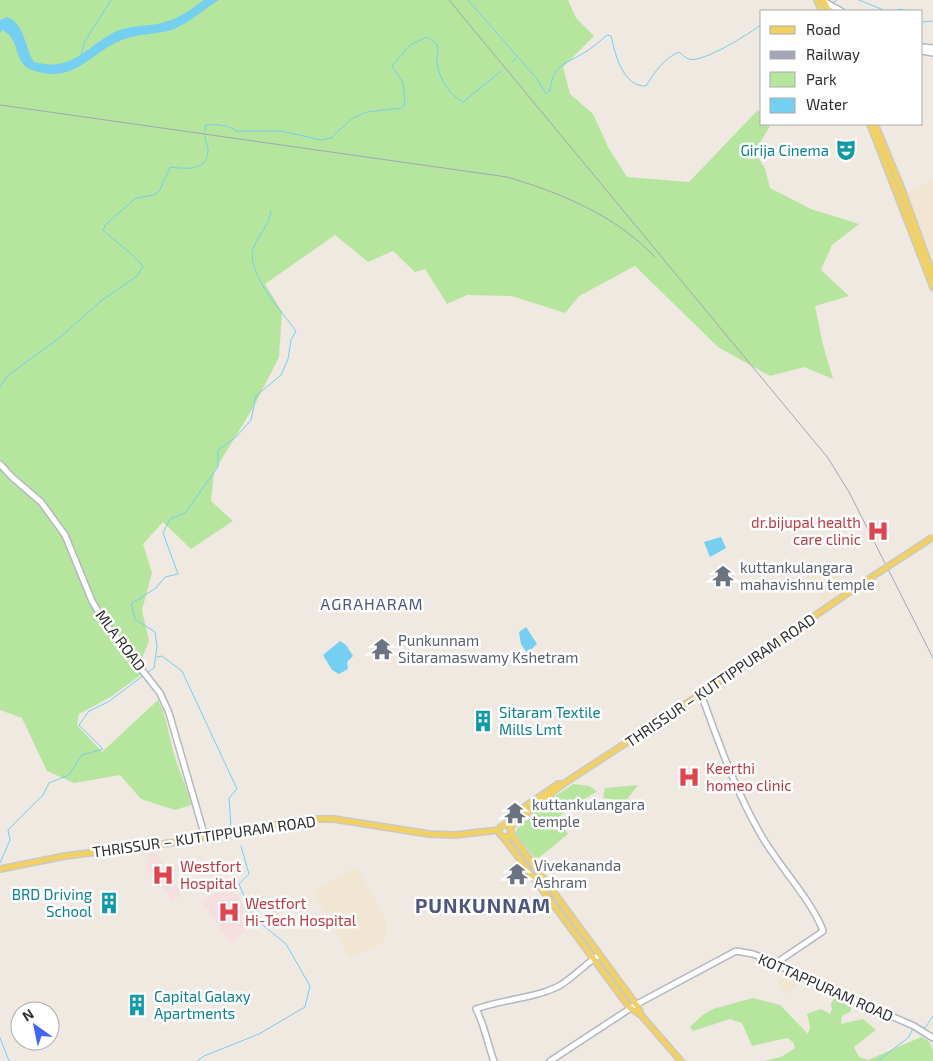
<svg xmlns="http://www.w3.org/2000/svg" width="933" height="1061" font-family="'Exo 2',sans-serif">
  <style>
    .education { fill: #f0e6d1 }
    .medical { fill: #f5dfe0 }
    .green { fill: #b6e59e }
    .water { fill: #75cff0 }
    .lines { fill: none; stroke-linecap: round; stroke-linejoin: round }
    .stream { stroke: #75cff0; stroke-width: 1 }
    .secondary-casing { stroke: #b4b7c1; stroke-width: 8 }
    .primary-casing { stroke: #c9c9c9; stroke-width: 8 }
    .secondary { stroke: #fff; stroke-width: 5 }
    .primary { stroke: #f2d163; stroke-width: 5 }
    .rail { stroke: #a3a6b8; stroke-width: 1 }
    .primary-bridge-casing { stroke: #c9c9c9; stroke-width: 8; stroke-linecap: butt }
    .primary-bridge { stroke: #f2d163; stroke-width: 5 }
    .labels { text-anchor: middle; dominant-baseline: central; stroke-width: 5; stroke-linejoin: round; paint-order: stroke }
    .culture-label { font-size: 15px; fill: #0d838f; stroke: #fff; text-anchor: end }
    .health-label { font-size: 15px; fill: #be3a42; stroke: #fff; text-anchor: start }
    .worship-label { font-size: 15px; fill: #5b616d; stroke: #fff; text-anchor: start }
    .street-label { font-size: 15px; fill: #2e2e2e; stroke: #fff }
    .neighbourhood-label { font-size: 16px; letter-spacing: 1px; fill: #4d5680; stroke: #fff }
    .district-label { font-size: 20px; font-weight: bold; letter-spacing: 1px; fill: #4d5680; stroke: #fff }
  </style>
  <rect width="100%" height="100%" fill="#efe9e1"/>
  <g class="education">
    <polygon points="933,180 933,258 907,193"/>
    <polygon points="830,561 847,586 824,602 805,578"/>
    <polygon points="356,867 387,922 384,942 350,958 314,892"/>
    <polygon points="787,976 793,977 798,984 786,995 777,982"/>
  </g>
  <g class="medical">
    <polygon points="155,850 181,895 172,901 155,874 152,876 145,866 149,863 145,857"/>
    <polygon points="227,883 257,922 230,943 202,902"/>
  </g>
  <g class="green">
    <path d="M 0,0 L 568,0 L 576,18 L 594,36 L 563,67 L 570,94 L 593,114 L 608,147 L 627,177 L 689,182 L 758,110 L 762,115 L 762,124 L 770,126 L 755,151 L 765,169 L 770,188 L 811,209 L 859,224 L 832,245 L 821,270 L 849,296 L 815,306 L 823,345 L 833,379 L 804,367 L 770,376 L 718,347 L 635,266 L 579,296 L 565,313 L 512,296 L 467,295 L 447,304 L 425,269 L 415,272 L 393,251 L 368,262 L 335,235 L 265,284 L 282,312 L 279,357 L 254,406 L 214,472 L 211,501 L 233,521 L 191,549 L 163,522 L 143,544 L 152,573 L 142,610 L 149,641 L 138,668 L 142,674 L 112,696 L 79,714 L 77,725 L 102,752 L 158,700 C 168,719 169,740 176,760 C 181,776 188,789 191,805 L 175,810 L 141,799 L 120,775 L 74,783 L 47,771 L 22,718 L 0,710 Z"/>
    <polygon points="573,784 589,786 597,791 557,818 568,834 536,860 515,833 517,829 540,807"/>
    <polygon points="638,785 626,801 603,798 605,788"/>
    <path d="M 753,998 L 780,1005 L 808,1034 L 810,1027 L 807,1014 L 821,1009 L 830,1014 L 832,1009 L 831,1004 L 834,998 L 851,1007 L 851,1011 L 842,1016 L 841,1024 L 863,1019 L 876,1030 L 854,1047 L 859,1057 L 868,1060 L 921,1037 C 933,1042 933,1048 933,1061 L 764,1061 L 781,1057 L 795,1048 L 793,1042 L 787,1038 L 752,1046 L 742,1023 L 730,1019 L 693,1031 L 690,1027 L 704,1014 L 713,1009 Z"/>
  </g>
  <g class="water">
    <path d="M 204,0 L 219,0 C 204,9 191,22 174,29 C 158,35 139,33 122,40 C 89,53 75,85 32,70 C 13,64 21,38 2,30 L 0,33 L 0,20 L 7,17 C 25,23 25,49 34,62 C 75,73 87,44 119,30 C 131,26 145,26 157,24 C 175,21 189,11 204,0 Z"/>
    <polygon points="721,537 726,548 710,557 704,542"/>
    <polygon points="526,627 537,644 527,653 521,644 519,632"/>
    <polygon points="340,641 346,645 353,656 347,662 348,669 339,674 332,670 323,655"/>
  </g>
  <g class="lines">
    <g class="stream">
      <path d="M 468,0 L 538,80 L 546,94 L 550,91 C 552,67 563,65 582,54 C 591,49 599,42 607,35 L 611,36 C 615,54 623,87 646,86 C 655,72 663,59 679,52 C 682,54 685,58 689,59 C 701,64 751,33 762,24"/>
      <polyline points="859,0 886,11"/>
      <polyline points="831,4 837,0"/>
      <polyline points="892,11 901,9 908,11"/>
      <polyline points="922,22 933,21"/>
      <polyline points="80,58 85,41 111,0"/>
      <polyline points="512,62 516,58"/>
      <path d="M 205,131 L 206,125 C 215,124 229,125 236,131 L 281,131 L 321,140 L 331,138 L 353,118 L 367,112 L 401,108 L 405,105 L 403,83 L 392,66 L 410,45 L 427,37 L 437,44 C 439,52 436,56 437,63 C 439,78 450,96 463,102 L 501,71"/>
      <path d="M 0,387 L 7,376 L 58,339 L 101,301 L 137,276 L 143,267 C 141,260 112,239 103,230 L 106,224 L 136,198 L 154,195 L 160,190 L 170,167 C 186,169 209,172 208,148 C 207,144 205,140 205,136"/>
      <polyline points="157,657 162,656 182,671 237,789 229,798 231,828"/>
      <path d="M 148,672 L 154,668 L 157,646 L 155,632 L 135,619 L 131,604 L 156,588 L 165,577 L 178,574 L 163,533 L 170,519 L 185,513 L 218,467 L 218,450 L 236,437 L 251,420 L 256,396 L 281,375 L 288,359 L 291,340 L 296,331 C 283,313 243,270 254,246 C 260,233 269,225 271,211"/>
      <polyline points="0,863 10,840 8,830 43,795 49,783 69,775 82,755 103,749 79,725 89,711 108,702 144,675"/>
      <polyline points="915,1024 925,1028 933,1016"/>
      <polyline points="0,1038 9,1061"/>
      <polyline points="197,1061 204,1056 259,1034 305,1007 310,986 286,944 258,921 250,910 239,884 249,874 241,846"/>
      <polyline points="878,1061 909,1037 913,1028"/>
    </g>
    <g class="secondary-casing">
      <g id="secondary">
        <polyline points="825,2 841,11"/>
        <polyline points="922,47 933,48"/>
        <polyline points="922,51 933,53"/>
        <polyline points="0,464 12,477 41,502 65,535 92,601 105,623 160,693 169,713 205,837"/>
        <path d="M 701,694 C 719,743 735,790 761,835 C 778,865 809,897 822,928 L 823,931 L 819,934 L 776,963"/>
        <path d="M 494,1061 C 487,1043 485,1026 476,1009 C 503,999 533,999 559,986 C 570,980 587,963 599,955"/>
        <polyline points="550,1061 637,1004 736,951 753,954 776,963 795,974 914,1026 933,1038"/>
      </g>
    </g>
    <g class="primary-casing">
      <g id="primary">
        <polyline points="817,0 822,11"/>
        <polyline points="823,0 829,11"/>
        <polyline points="870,124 933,287"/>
        <polyline points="875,124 901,187 933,275"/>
        <circle cx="505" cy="831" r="6"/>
        <polyline points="505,825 510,817 558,784 563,784"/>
        <polyline points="510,827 563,784 701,694 861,584"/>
        <polyline points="511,834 638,1007 641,1015"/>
        <polyline points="504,838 630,1008 641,1015 681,1061"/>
        <polyline points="0,869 65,856 178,842 219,833 312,819 334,819 429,834 454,835 499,830"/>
      </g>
    </g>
    <use href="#secondary" class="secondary"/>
    <use href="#primary" class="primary"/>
    <g class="rail">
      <polyline points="449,0 828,458 849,492 933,658"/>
      <path d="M 0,105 L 507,177 C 561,193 615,215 655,257"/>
    </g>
    <g class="primary-bridge-casing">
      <polyline id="primary-bridge" points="861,584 933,537"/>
    </g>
    <use href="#primary-bridge" class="primary-bridge"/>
  </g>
  <defs>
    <g id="theatre-bare" transform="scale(1.725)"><path d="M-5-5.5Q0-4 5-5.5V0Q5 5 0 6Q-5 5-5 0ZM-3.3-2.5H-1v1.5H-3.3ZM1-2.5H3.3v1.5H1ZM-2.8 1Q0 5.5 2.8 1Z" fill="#0f9aa8" stroke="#fff" stroke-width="2.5" paint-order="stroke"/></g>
    <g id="hospital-bare" transform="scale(1.725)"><path d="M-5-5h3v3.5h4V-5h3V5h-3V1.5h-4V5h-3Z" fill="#e0444e" stroke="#fff" stroke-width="2.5" paint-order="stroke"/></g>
    <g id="temple-bare" transform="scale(1.725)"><path d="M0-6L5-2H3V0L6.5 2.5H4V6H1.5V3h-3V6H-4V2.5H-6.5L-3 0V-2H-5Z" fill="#6b7280" stroke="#fff" stroke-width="2.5" paint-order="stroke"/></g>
    <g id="building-bare" transform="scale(1.725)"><path d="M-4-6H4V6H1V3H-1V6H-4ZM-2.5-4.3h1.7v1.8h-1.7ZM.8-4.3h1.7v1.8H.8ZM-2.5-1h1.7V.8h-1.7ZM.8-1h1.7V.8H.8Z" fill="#0f9aa8" stroke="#fff" stroke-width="2.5" paint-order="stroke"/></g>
  </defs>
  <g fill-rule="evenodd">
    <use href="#theatre-bare" x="846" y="150"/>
    <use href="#hospital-bare" x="878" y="531"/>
    <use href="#temple-bare" x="723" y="576"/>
    <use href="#temple-bare" x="382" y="649"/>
    <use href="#building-bare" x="483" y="721"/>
    <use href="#hospital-bare" x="689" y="777"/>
    <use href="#temple-bare" x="515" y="813"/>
    <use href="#temple-bare" x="517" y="874"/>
    <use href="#hospital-bare" x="163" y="875"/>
    <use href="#building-bare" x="109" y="903"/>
    <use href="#hospital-bare" x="229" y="912"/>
    <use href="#building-bare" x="137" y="1005"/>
  </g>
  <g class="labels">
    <g class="culture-label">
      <text x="829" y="150">Girija Cinema</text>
      <text x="499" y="712" text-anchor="start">Sitaram Textile<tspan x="499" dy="17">Mills Lmt</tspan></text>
      <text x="92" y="894">BRD Driving<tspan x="92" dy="17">School</tspan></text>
      <text x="154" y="996" text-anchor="start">Capital Galaxy<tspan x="154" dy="17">Apartments</tspan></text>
    </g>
    <g class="health-label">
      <text x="861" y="522" text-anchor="end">dr.bijupal health<tspan x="861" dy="17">care clinic</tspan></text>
      <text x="706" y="768">Keerthi<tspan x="706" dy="17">homeo clinic</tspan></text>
      <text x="180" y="866">Westfort<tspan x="180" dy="17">Hospital</tspan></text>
      <text x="245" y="903">Westfort<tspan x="245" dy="17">Hi-Tech Hospital</tspan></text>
    </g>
    <g class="worship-label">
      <text x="740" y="567">kuttankulangara<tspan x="740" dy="17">mahavishnu temple</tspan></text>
      <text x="398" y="640">Punkunnam<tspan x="398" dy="17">Sitaramaswamy Kshetram</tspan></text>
      <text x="532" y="804">kuttankulangara<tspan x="532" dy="17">temple</tspan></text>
      <text x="534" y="865">Vivekananda<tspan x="534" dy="17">Ashram</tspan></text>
    </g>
    <g class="street-label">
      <text transform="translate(121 640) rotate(53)">MLA ROAD</text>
      <text transform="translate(720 680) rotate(-34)">THRISSUR – KUTTIPPURAM ROAD</text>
      <text transform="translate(204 836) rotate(-8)">THRISSUR – KUTTIPPURAM ROAD</text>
      <text transform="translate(826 987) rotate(24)">KOTTAPPURAM ROAD</text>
    </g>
    <g class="neighbourhood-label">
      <text x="372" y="603">AGRAHARAM</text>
    </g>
    <g class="district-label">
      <text x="483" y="905">PUNKUNNAM</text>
    </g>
  </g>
  <rect x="760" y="10" width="162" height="115" fill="#ffffff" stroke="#ababab"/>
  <rect x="770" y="26" width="25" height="8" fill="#f2d163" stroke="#ababab"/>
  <text x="806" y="35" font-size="15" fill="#2e2e2e">Road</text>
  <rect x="770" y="51" width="25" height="8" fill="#a3a6b8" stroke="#ababab"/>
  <text x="806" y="60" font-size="15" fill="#2e2e2e">Railway</text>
  <rect x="770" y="72" width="25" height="15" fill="#b6e59e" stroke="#ababab"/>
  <text x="806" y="85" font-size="15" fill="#2e2e2e">Park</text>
  <rect x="770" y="98" width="25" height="15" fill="#75cff0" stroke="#ababab"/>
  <text x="806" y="110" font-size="15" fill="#2e2e2e">Water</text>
  <g transform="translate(35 1026) rotate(327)"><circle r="24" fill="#ffffff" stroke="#ababab"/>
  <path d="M0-4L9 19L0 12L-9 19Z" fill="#4264fb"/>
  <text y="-8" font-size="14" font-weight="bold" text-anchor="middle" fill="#2e2e2e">N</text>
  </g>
</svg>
